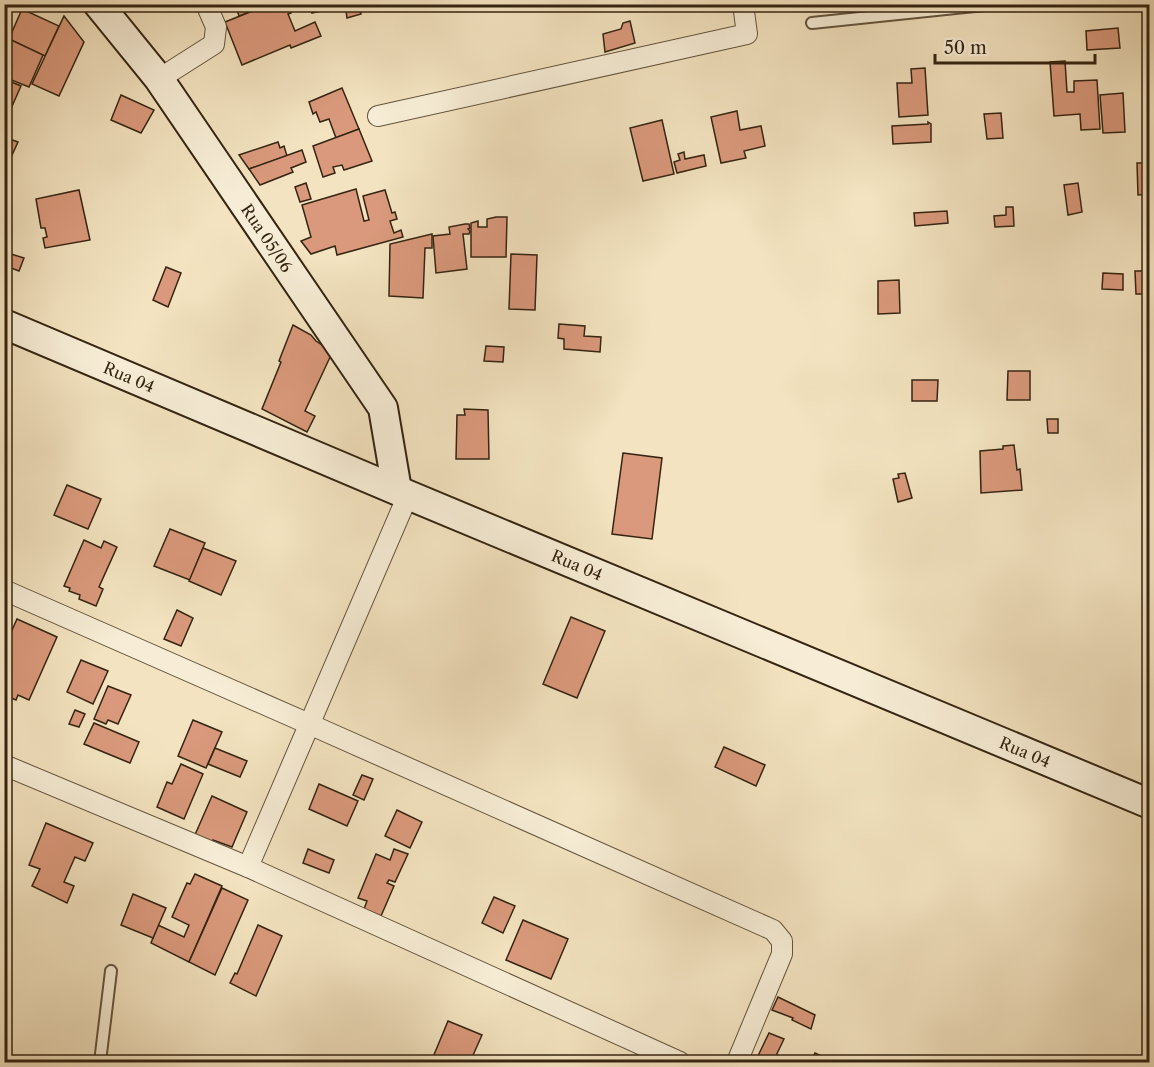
<svg xmlns="http://www.w3.org/2000/svg" width="1154" height="1067" font-family="'Libre Caslon Text',serif">
  <style>
    .building { fill: #da997c; stroke: #342411; stroke-width: 1.5 }
    .lines { fill: none; stroke-linecap: round; stroke-linejoin: round }
    .lane-casing { stroke: #64543d; stroke-width: 14 }
    .street-casing { stroke: #64543d; stroke-width: 22 }
    .secondary-casing { stroke: #342411; stroke-width: 32 }
    .lane { stroke: #f7edd6; stroke-width: 10 }
    .street { stroke: #f7edd6; stroke-width: 20 }
    .secondary { stroke: #f7edd6; stroke-width: 28 }
    .labels { text-anchor: middle; dominant-baseline: central; stroke-width: 5; stroke-linejoin: round; paint-order: stroke }
    .street-label { font-size: 16px; fill: #342411; stroke: #f7edd6 }
  </style>
  <rect width="100%" height="100%" fill="#f3e3c0"/>
  <filter id="stains"><feTurbulence type="fractalNoise" baseFrequency=".00333" numOctaves="4"/><feColorMatrix values="0 0 0 0 .2 0 0 0 0 .09 0 0 0 0 .02 0 0 0 .5 -.17"/></filter>
  <radialGradient id="worn" r=".72"><stop offset=".6" stop-color="#630" stop-opacity="0"/><stop offset="1" stop-color="#630" stop-opacity=".3"/></radialGradient>
  <g class="building">
    <polygon points="235,4 263,4 258,7 259,9 239,16"/>
    <polygon points="270,4 287,4 291,13 288,14 295,31 315,22 321,36 291,48 290,45 242,65 225,22"/>
    <polygon points="308,4 345,4 345,5 312,13"/>
    <polygon points="359,4 361,14 347,18 345,4"/>
    <polygon points="22,9 59,26 45,56 9,39"/>
    <polygon points="64,16 84,42 59,96 32,84"/>
    <polygon points="630,21 635,43 605,52 603,34 621,29 623,23"/>
    <polygon points="1118,28 1120,48 1087,50 1086,31"/>
    <polygon points="7,38 43,55 29,87 4,77 4,43"/>
    <polygon points="1065,61 1067,92 1074,92 1074,81 1097,80 1100,129 1081,130 1080,114 1054,116 1050,62"/>
    <polygon points="925,68 928,115 899,117 897,83 912,83 911,69"/>
    <polygon points="4,79 21,86 9,113 4,111"/>
    <polygon points="342,88 359,129 336,138 329,119 320,122 316,112 313,114 309,102"/>
    <polygon points="1123,93 1125,132 1103,133 1100,95"/>
    <polygon points="121,95 154,110 141,133 111,120"/>
    <polygon points="737,111 740,130 761,126 765,146 744,151 746,158 721,163 711,117"/>
    <polygon points="1001,113 1003,138 987,139 984,114"/>
    <polygon points="662,120 674,174 643,181 630,128"/>
    <polygon points="928,122 931,124 931,142 893,144 892,126 928,124"/>
    <polygon points="359,129 372,161 344,170 342,165 333,167 335,173 323,177 313,146"/>
    <polygon points="4,137 18,142 12,155 4,152"/>
    <polygon points="278,142 280,148 284,146 287,156 249,169 239,155"/>
    <polygon points="1145,146 1150,146 1150,194 1138,195 1137,163 1145,163"/>
    <polygon points="302,150 306,162 291,168 293,172 260,185 249,169"/>
    <polygon points="684,152 685,159 704,155 706,166 677,173 674,162 680,160 678,154"/>
    <polygon points="306,183 311,199 300,202 295,187"/>
    <polygon points="1078,183 1082,212 1068,215 1064,185"/>
    <polygon points="356,189 364,221 369,220 363,196 385,190 392,213 395,212 397,219 390,221 394,233 401,230 403,237 337,255 335,246 311,254 301,241 311,237 302,205"/>
    <polygon points="79,190 90,240 45,248 43,238 47,237 45,228 41,228 36,199"/>
    <polygon points="1006,207 1013,207 1014,226 995,227 994,216 1006,215"/>
    <polygon points="947,211 948,223 915,226 914,213"/>
    <polygon points="496,217 507,217 506,257 471,257 471,223 478,221 478,227 487,227 487,219"/>
    <polygon points="465,224 469,224 470,228 468,229 470,231 469,234 463,234 467,269 436,273 433,236 450,234 449,227"/>
    <polygon points="432,234 432,248 425,248 423,298 389,296 390,244"/>
    <polygon points="11,254 24,258 19,271 6,266"/>
    <polygon points="511,254 537,255 535,310 509,309"/>
    <polygon points="166,267 181,273 168,307 153,300"/>
    <polygon points="1135,271 1150,271 1150,294 1136,294"/>
    <polygon points="1103,273 1123,274 1123,290 1102,289"/>
    <polygon points="899,280 900,313 878,314 878,281"/>
    <polygon points="559,324 585,326 584,336 601,337 600,352 564,349 564,339 558,338"/>
    <polygon points="293,325 311,335 316,341 322,345 323,343 332,353 305,411 315,416 307,432 262,409 281,362 279,361"/>
    <polygon points="486,346 504,347 503,362 484,361"/>
    <polygon points="1008,371 1030,371 1030,400 1007,400"/>
    <polygon points="912,380 938,380 937,401 912,401"/>
    <polygon points="464,409 488,410 489,459 456,459 457,415 465,415"/>
    <polygon points="1047,419 1058,419 1058,433 1048,433"/>
    <polygon points="1014,445 1017,470 1020,469 1022,490 981,493 980,451 1003,449 1003,446"/>
    <polygon points="623,453 662,458 652,539 612,534"/>
    <polygon points="905,473 912,498 898,502 893,479 899,478 898,474"/>
    <polygon points="67,485 101,499 88,529 54,515"/>
    <polygon points="170,529 205,543 190,580 154,566"/>
    <polygon points="84,540 101,548 104,541 117,547 99,587 103,589 96,606 79,599 80,595 69,591 70,588 64,586"/>
    <polygon points="203,548 236,561 221,595 189,581"/>
    <polygon points="177,610 193,618 181,646 164,639"/>
    <polygon points="571,617 605,631 577,698 543,684"/>
    <polygon points="17,619 57,637 29,700 18,695 16,700 4,695 4,648"/>
    <polygon points="81,660 108,671 93,704 67,692"/>
    <polygon points="108,686 131,695 118,724 108,720 106,724 94,719"/>
    <polygon points="75,710 85,714 79,727 69,724"/>
    <polygon points="193,720 222,732 206,768 178,756"/>
    <polygon points="94,723 139,742 130,763 84,744"/>
    <polygon points="724,747 765,765 756,786 715,767"/>
    <polygon points="215,748 247,761 240,777 208,764"/>
    <polygon points="181,764 203,774 184,819 157,807 167,782 172,784"/>
    <polygon points="362,775 373,779 364,800 353,795"/>
    <polygon points="319,784 358,801 347,826 309,809"/>
    <polygon points="212,796 247,812 232,847 213,840 212,844 194,837"/>
    <polygon points="397,810 422,822 410,848 385,836"/>
    <polygon points="46,823 93,843 85,861 75,857 64,882 74,886 67,903 32,886 40,869 29,865"/>
    <polygon points="308,849 334,860 329,873 303,863"/>
    <polygon points="394,849 408,854 395,882 389,880 387,883 394,886 381,916 364,909 367,901 358,898 376,854 390,860"/>
    <polygon points="195,874 222,886 189,962 151,943 158,925 184,937 189,925 172,917 187,883 190,884"/>
    <polygon points="222,888 248,900 215,975 189,962"/>
    <polygon points="133,894 166,908 153,938 121,925"/>
    <polygon points="494,897 515,906 503,933 482,923"/>
    <polygon points="523,920 568,939 551,979 506,960"/>
    <polygon points="258,925 282,936 256,996 230,983 235,973 237,974"/>
    <polygon points="778,997 815,1015 811,1029 792,1020 793,1018 772,1010"/>
    <polygon points="448,1021 482,1035 470,1062 431,1062"/>
    <polygon points="769,1033 784,1039 773,1062 755,1062"/>
    <polygon points="815,1053 831,1061 830,1062 811,1062"/>
    <polygon points="777,1055 795,1062 773,1062"/>
  </g>
  <g class="lines">
    <g class="lane-casing">
      <g id="lane">
        <polyline points="812,23 994,4"/>
        <polyline points="100,1062 111,971"/>
      </g>
    </g>
    <g class="street-casing">
      <g id="street">
        <polyline points="159,79 214,44 216,27 206,4"/>
        <polyline points="378,116 747,34 743,4"/>
        <polyline points="4,590 309,724 773,930 782,941 782,954 737,1062"/>
        <polyline points="4,765 248,867 680,1062"/>
        <polyline points="248,867 408,495"/>
      </g>
    </g>
    <g class="secondary-casing">
      <g id="secondary">
        <polyline points="98,4 159,79 383,408 397,490"/>
        <polyline points="4,324 408,495 1150,804"/>
      </g>
    </g>
    <use href="#lane" class="lane"/>
    <use href="#street" class="street"/>
    <use href="#secondary" class="secondary"/>
  </g>
  <g class="labels">
    <g class="street-label">
      <text transform="translate(267 238) rotate(56)">Rua 05/06</text>
      <text transform="translate(129 377) rotate(23)">Rua 04</text>
      <text transform="translate(577 565) rotate(23)">Rua 04</text>
      <text transform="translate(1025 752) rotate(23)">Rua 04</text>
    </g>
  </g>
  <rect width="1154" height="1067" fill="none" stroke="#f3e3c0" stroke-width="24"/>
  <rect x="6" y="6" width="1142" height="1055" fill="none" stroke="#342411" stroke-width="3"/>
  <rect x="12" y="12" width="1130" height="1043" fill="none" stroke="#342411" stroke-width="1.5"/>
  <path d="M935 54v9h160v-9" fill="none" stroke="#342411" stroke-width="3"/>
  <text x="944" y="54" font-size="18" fill="#342411" stroke="#f7edd6" stroke-width="4.5" paint-order="stroke">50 m</text>
  <rect width="100%" height="100%" filter="url(#stains)"/>
  <rect width="100%" height="100%" fill="url(#worn)"/>
</svg>
